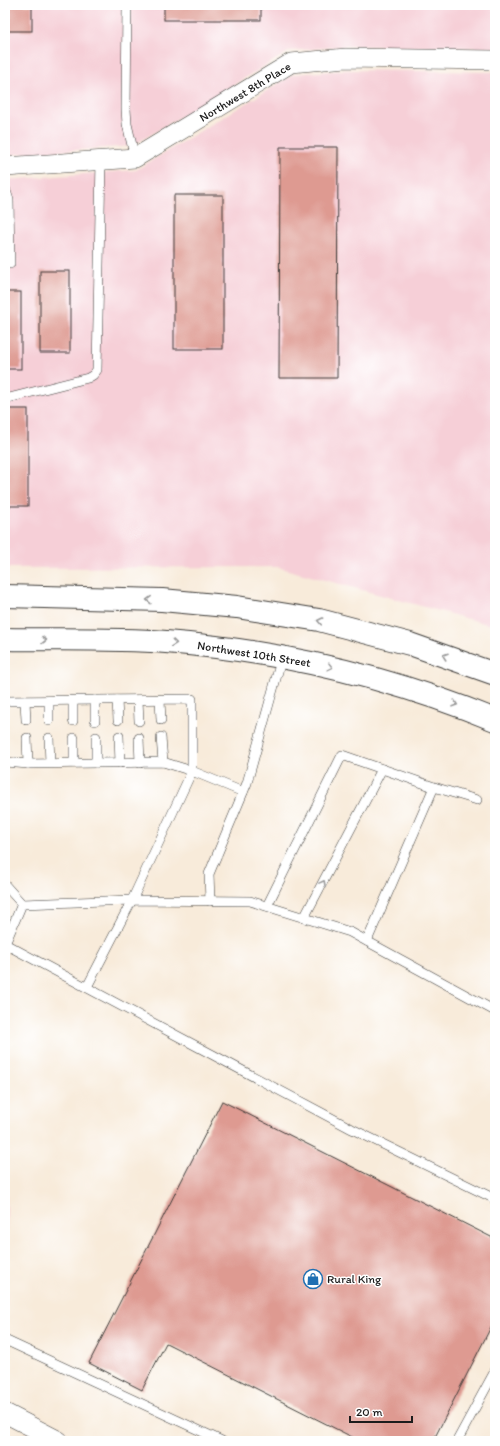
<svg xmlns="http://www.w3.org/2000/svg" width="500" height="1446" font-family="Itim,sans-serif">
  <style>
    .built { fill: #f6cfd7 }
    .building { fill: #de9a91 }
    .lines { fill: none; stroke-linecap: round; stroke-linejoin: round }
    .service-casing { stroke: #3d3b38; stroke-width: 10 }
    .minor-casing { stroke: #3d3b38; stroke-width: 20 }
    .trunk-casing { stroke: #3d3b38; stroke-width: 24 }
    .service { stroke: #fff; stroke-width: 9 }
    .minor { stroke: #fff; stroke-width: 19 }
    .trunk { stroke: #fff; stroke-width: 22 }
    .oneway { stroke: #999 }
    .labels { text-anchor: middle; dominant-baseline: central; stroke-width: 3; stroke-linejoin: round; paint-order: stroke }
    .street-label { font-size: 12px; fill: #1c1c1c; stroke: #fff }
    .poi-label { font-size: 12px; fill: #1c1c1c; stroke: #fff; text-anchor: start }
  </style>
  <rect width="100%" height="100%" fill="#fff"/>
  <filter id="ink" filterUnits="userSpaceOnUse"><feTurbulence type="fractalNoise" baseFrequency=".025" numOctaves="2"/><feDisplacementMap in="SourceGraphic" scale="8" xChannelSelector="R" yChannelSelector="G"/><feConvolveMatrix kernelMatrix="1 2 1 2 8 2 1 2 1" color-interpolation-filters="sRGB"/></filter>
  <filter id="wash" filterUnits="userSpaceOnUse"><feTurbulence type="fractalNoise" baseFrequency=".012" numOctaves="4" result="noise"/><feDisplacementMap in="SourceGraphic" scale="16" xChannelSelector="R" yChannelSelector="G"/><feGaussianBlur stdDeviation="0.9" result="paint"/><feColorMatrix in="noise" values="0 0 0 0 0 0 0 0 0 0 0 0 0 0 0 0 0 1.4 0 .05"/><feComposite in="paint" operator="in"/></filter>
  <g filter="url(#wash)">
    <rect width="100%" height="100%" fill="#f8ebda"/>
    <g class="built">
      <polygon points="5,5 495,5 495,48 347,46 290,51 132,146 5,155"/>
      <polygon points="347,70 495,72 495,626 277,567 5,568 5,180 136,170 294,74"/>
      <polygon points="5,1076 7,1076 7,1401 5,1400"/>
    </g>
    <g id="blocks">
      <g class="building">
        <rect x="5" y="5" width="27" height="26"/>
        <rect x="164" y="5" width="97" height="15"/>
        <polygon points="280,147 338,147 337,378 279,378"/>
        <rect x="174" y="195" width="49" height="154"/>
        <rect x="40" y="271" width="30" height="82"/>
        <rect x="5" y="292" width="16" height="77"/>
        <rect x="5" y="409" width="23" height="97"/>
        <polygon points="222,1101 495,1239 495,1319 433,1441 360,1441 166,1343 142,1390 89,1363"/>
      </g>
    </g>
  </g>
  <g filter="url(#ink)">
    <use href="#blocks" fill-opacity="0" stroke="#3d3b38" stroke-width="1"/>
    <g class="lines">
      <g class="service-casing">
        <g id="service">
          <polyline points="127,5 126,109 127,124 135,158"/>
          <polyline points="5,188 9,200 10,264 5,264"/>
          <polyline points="5,399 88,378 93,375 97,370 101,160"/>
          <polyline points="95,700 95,721"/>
          <polyline points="117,700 118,720"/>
          <polyline points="138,700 139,721"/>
          <polyline points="160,700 161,720"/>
          <polyline points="5,701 192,699 192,771 163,762 28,764 5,762"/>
          <polyline points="25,701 26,720"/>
          <polyline points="49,701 49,721"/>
          <polyline points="73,701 73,721"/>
          <polyline points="119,736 120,763"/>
          <polyline points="96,737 96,763"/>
          <polyline points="161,737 163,762"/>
          <polyline points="27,738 28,764"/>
          <polyline points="49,738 50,763"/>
          <polyline points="74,738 74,763"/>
          <polyline points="139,738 140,763"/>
          <polyline points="434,787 477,800"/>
          <polyline points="5,885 22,904"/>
          <polyline points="210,901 209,874 247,783 282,657"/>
          <polyline points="267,906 342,755 434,787 367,941"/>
          <polyline points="304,918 382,769"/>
          <polyline points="5,944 22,904 132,900 250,901 350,932 495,1011"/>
          <polyline points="5,945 5,944 352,1129 495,1199"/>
          <polyline points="87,987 132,900 192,771 243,792"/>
          <polyline points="5,1340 222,1441"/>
          <polyline points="457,1441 495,1371"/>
        </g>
      </g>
      <g class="minor-casing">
        <g id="minor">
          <polyline points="5,167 135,158 291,63 346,58 495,60"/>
          <polyline points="5,1413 59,1441"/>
        </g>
      </g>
      <g class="trunk-casing">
        <g id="trunk">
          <polyline points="5,596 162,600 237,607 319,620 410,644 495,674"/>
          <path d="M 5,639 C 58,640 112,638 166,642 C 281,651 388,676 495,720"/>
        </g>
      </g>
      <use href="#service" class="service"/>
      <use href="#minor" class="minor"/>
      <use href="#trunk" class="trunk"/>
    </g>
    <defs><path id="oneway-chevron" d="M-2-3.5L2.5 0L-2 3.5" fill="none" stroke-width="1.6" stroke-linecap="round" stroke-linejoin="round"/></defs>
    <g class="oneway">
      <use href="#oneway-chevron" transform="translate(149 600) rotate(-178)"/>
      <use href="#oneway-chevron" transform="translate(320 621) rotate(-168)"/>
      <use href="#oneway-chevron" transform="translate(44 640)"/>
      <use href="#oneway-chevron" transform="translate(174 643) rotate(6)"/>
      <use href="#oneway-chevron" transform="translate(445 656) rotate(-161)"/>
      <use href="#oneway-chevron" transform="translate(330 667) rotate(14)"/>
      <use href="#oneway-chevron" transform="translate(455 704) rotate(19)"/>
      <use href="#oneway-chevron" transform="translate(323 883) rotate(-62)"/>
    </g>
  </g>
  <defs>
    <g id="shop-ring" transform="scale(1)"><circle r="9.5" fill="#fff" stroke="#1f6fb2" stroke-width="1.5"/><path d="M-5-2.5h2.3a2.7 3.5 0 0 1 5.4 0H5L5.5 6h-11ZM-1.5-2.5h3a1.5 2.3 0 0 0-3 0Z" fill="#1f6fb2"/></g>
  </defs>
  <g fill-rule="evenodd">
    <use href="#shop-ring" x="313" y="1279"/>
  </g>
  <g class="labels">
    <g class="street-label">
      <text transform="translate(245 92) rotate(-31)">Northwest 8th Place</text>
      <text transform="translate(254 654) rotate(9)">Northwest 10th Street</text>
    </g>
    <g class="poi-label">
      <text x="327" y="1279">Rural King</text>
    </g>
  </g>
  <rect width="500" height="1446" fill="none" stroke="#fff" stroke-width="20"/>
  <path d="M350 1416v6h62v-6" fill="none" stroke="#1c1c1c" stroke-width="2"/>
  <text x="356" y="1416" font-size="12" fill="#1c1c1c" stroke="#ffffff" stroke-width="3" paint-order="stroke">20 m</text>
</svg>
